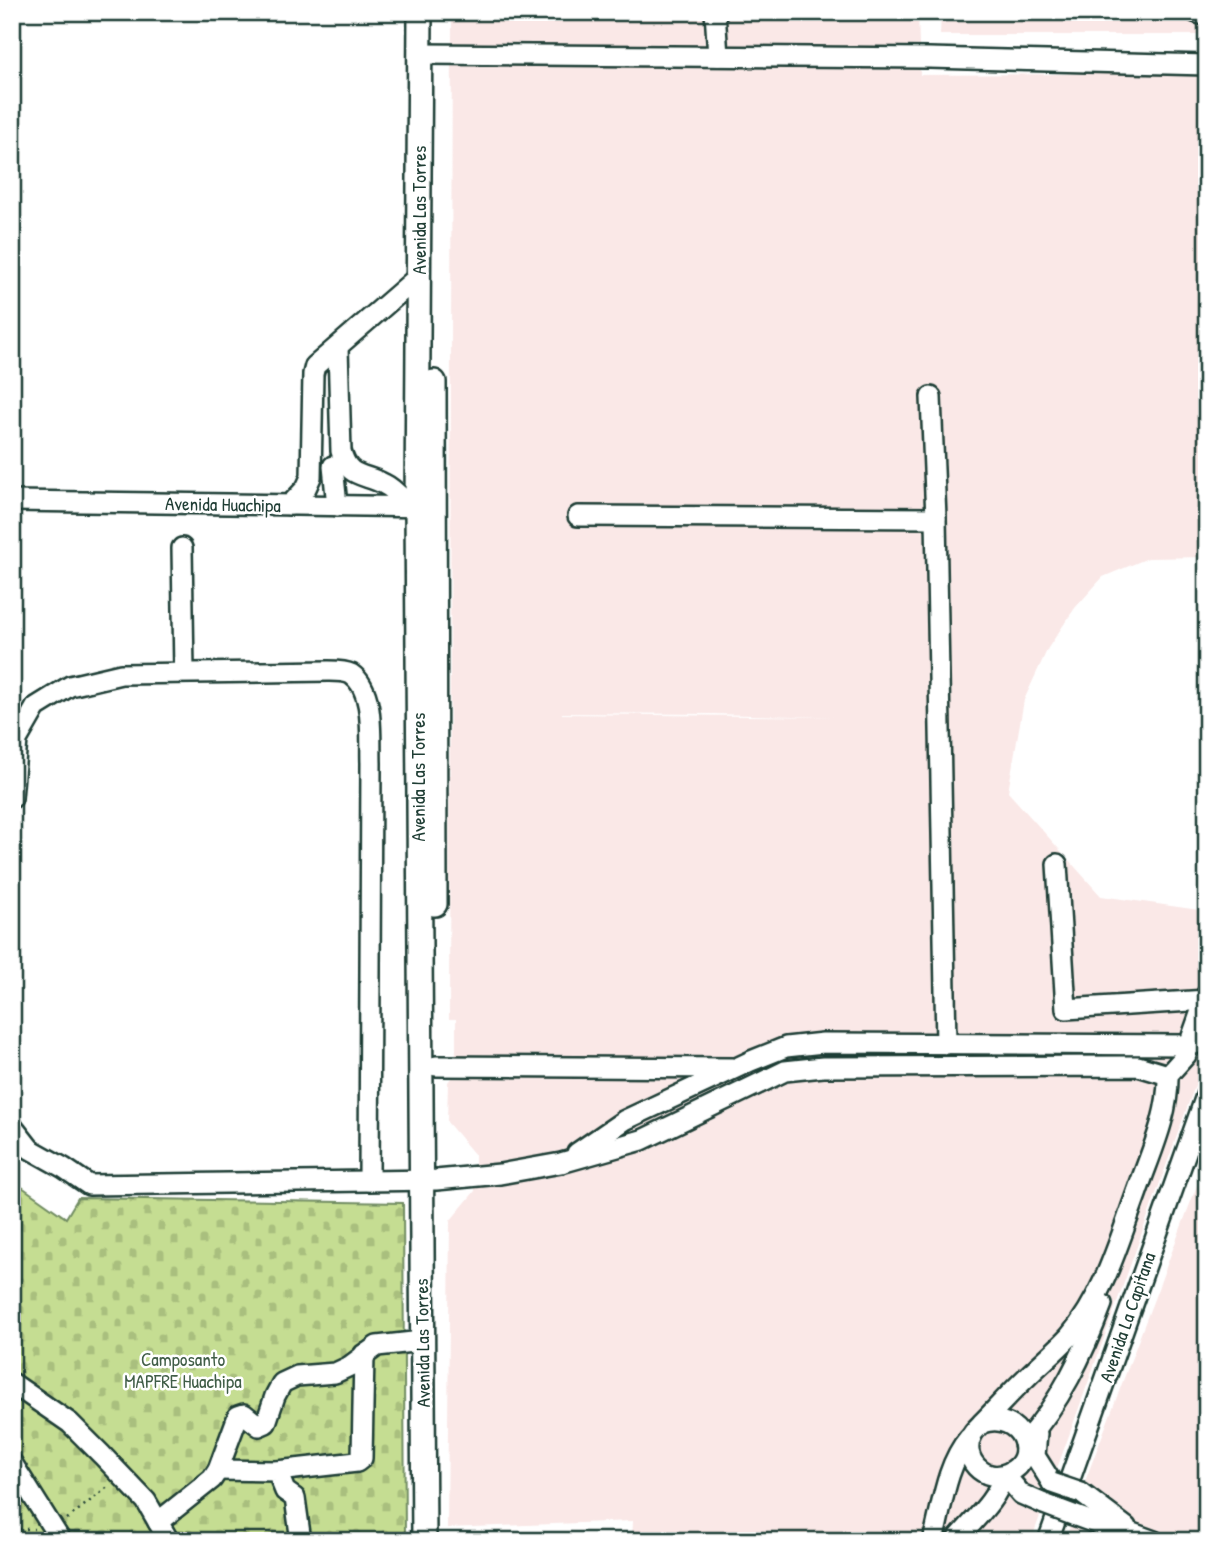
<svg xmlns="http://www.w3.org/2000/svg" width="1219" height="1553" font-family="'Patrick Hand',sans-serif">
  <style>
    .built { fill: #fae8e7; fill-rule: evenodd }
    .cemetery { fill: url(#cemetery-stones); stroke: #728d63; stroke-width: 2 }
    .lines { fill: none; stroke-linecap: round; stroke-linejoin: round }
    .minor-casing { stroke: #1f3d34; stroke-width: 24 }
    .major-casing { stroke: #1f3d34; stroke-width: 28 }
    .path { stroke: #1f3d34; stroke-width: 2.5; stroke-dasharray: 2 5; stroke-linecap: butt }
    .minor { stroke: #fff; stroke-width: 19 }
    .major { stroke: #fff; stroke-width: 23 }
    .minor-bridge-casing { stroke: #1f3d34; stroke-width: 24; stroke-linecap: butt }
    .minor-bridge { stroke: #fff; stroke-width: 19 }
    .labels { text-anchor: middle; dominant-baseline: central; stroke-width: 5; stroke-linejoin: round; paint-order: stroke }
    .street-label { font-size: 19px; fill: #1f3d34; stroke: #fff }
    .park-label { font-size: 19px; fill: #405d47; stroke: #fff }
  </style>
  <defs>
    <pattern id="cemetery-stones" width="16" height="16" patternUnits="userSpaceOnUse" patternTransform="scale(1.75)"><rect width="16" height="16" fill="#c5dd92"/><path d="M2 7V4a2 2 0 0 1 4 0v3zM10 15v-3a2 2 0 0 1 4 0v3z" fill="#a9bf7e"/></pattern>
  </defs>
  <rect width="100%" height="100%" fill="#fff"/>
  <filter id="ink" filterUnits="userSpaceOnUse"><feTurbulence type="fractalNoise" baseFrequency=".0143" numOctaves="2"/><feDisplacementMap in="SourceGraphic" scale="14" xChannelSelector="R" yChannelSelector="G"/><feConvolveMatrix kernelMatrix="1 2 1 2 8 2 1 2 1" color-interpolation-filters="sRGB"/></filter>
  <g filter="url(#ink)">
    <g class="built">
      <path d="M 452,12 L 918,12 L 920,75 L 1207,73 L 1207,557 L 1148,558 L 1103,577 L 1075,608 L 1048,648 L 1024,700 L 1008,792 L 1101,896 L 1199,910 L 1204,929 L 1207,930 L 1207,1052 L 1031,1541 L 632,1541 L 633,1521 L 447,1528 L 450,1221 L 475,1191 L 475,1155 L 447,1122 L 448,1082 L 455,1073 L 456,1048 L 456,1019 L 449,1019 ZM 562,713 L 713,714 L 836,717 L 562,714 Z"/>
      <polygon points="941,12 1207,12 1207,35 940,35"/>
      <polygon points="1207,1159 1207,1541 1065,1541 1087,1476"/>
    </g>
    <polygon class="cemetery" points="12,1180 66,1218 78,1198 403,1203 405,1541 12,1541"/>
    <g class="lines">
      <g class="minor-casing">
        <g id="minor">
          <polyline points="715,12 718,56"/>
          <polyline points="1195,12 1207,16"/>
          <polyline points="420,54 929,58 1207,65"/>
          <path d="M 338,348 L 341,451 C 348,479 364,473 384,484 C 395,489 402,499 410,507"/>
          <polyline points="931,397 936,518 946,1044"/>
          <polyline points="333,466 337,506"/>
          <polyline points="12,501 431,507"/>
          <polyline points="290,505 306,488 311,477 313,374 315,366 419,276"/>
          <polyline points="578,516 936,518"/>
          <polyline points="182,548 184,672"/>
          <path d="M 12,798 L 17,740 L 36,707 L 70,686 L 121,674 L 329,671 C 336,671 345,671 351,674 C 375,690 370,737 371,763 L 369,1181"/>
          <polyline points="1057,864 1066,1009 1207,1000"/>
          <polyline points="436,1066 732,1068"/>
          <polyline points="12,1126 30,1149 64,1168 89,1185 436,1180 500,1174 561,1163 642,1140 785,1071 823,1067 1138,1066 1168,1075"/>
          <polyline points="577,1153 625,1120 751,1061 786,1047 823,1043 1189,1045 1207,994"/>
          <polyline points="12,1383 70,1423 102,1455 146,1501 169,1541"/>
          <path d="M 982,1423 C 1020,1410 1042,1458 1008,1473 C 984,1484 960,1458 972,1435 C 974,1430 979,1427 982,1423 C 997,1408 1011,1392 1027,1377 C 1040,1364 1056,1351 1069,1337 C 1104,1296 1119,1241 1137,1192 C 1150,1154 1169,1116 1168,1075 L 1186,1055 L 1189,1045 L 1207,1041"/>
          <polyline points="1037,1433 1035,1456 1052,1483"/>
          <path d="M 1024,1443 C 1060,1403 1083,1355 1102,1304"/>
          <polyline points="12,1463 61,1541"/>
          <polyline points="218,1470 277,1471 285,1491 295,1498 301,1541"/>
          <polyline points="277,1471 357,1462 362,1458 364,1354"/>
          <polyline points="1005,1475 1021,1494 1044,1504"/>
          <polyline points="1081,1493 1126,1527"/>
          <polyline points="1073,1515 1123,1533 1132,1533 1154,1541"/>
          <polyline points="158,1522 212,1479 218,1470 238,1416 244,1414 259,1426 266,1423 275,1396 282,1383 297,1376 335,1373 350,1366 377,1346 422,1341"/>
          <path d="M 933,1541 C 942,1507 946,1465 969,1438"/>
          <path d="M 956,1541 C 973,1520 996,1502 1004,1475"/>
          <polyline points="1048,1541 1207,1093"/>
        </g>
      </g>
      <g class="major-casing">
        <g id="major">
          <polyline points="420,12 417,507 424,1541"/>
          <polyline points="434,382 435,904"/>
        </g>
      </g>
      <g class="path">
        <polyline points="1201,1078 1207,1061"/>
        <polyline points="67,1519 108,1487"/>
        <polyline points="12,1529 34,1529"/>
      </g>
      <use href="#minor" class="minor"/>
      <use href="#major" class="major"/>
      <g class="minor-bridge-casing">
        <g id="minor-bridge">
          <polyline points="1052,1483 1081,1493"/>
          <polyline points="1044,1504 1073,1515"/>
        </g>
      </g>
      <use href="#minor-bridge" class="minor-bridge"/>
    </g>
  </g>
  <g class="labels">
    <g class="street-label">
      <text transform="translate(419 210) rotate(-90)">Avenida Las Torres</text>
      <text transform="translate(223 504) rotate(1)">Avenida Huachipa</text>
      <text transform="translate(418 777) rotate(-90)">Avenida Las Torres</text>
      <text transform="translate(1127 1317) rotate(-71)">Avenida La Capitana</text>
      <text transform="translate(422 1343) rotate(-91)">Avenida Las Torres</text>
    </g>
    <g class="park-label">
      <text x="183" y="1359">Camposanto<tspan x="183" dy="22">MAPFRE Huachipa</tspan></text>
    </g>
  </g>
  <rect width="1219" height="1553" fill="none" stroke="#fff" stroke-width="42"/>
  <rect x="21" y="21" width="1177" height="1511" fill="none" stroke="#1f3d34" stroke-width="2.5" filter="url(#ink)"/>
</svg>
